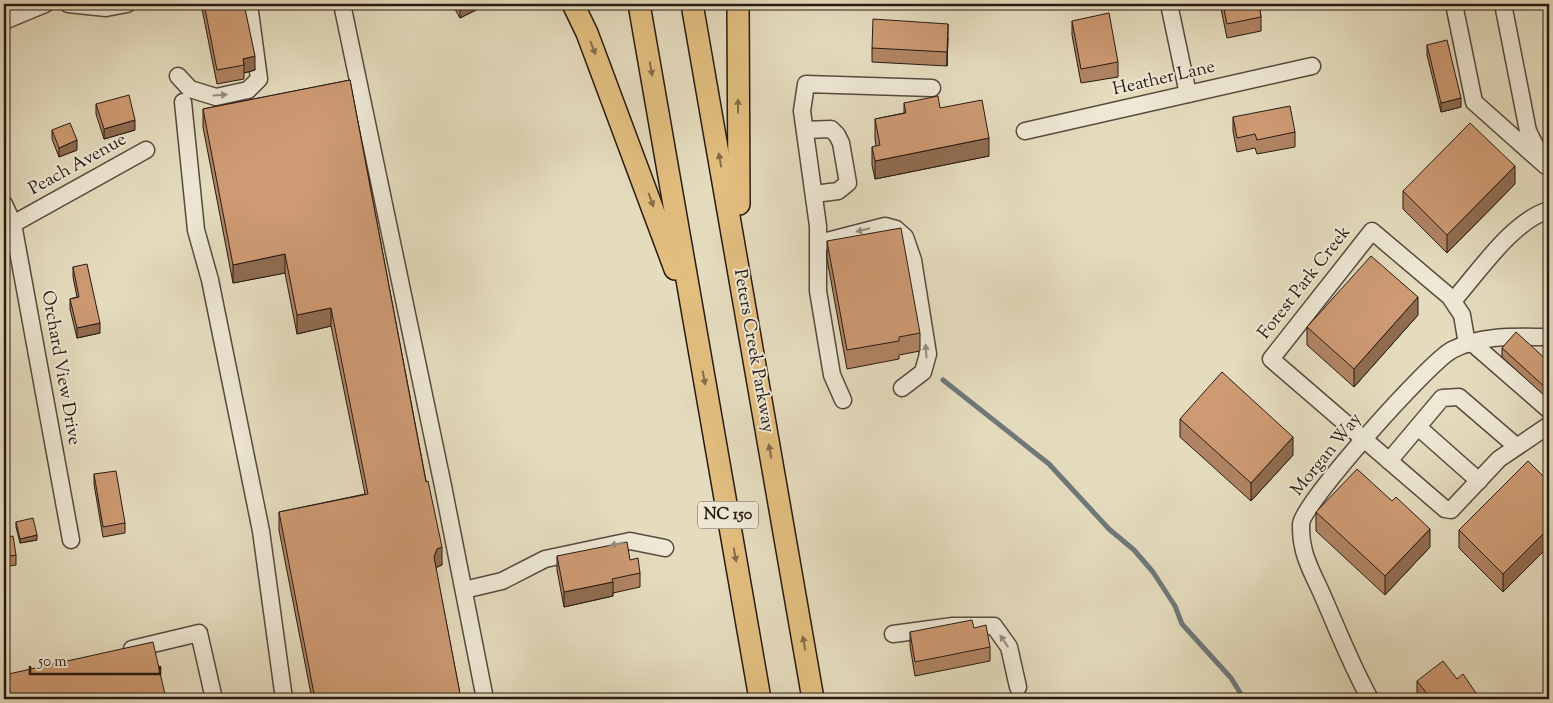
<svg xmlns="http://www.w3.org/2000/svg" width="1553" height="703" font-family="'Sorts Mill Goudy',serif">
  <style>
    .lines { fill: none; stroke-linecap: round; stroke-linejoin: round }
    .stream { stroke: #6e7979; stroke-width: 5 }
    .minor-casing { stroke: #574a3e; stroke-width: 19 }
    .major-casing { stroke: #281a13; stroke-width: 24 }
    .minor { stroke: #eee8d5; stroke-width: 16 }
    .major { stroke: #e2be7f; stroke-width: 21 }
    .wall { fill: #b08463; stroke: #281a13 }
    .shaded-wall { fill: #906c50; stroke: #281a13 }
    .building { fill: #cd9a73; stroke: #281a13 }
    .oneway { fill: #856c49 }
    .oneway2 { fill: #958b7e }
    .labels { text-anchor: middle; dominant-baseline: central; stroke-width: 4; stroke-linejoin: round; paint-order: stroke }
    .shield { fill: #eee8d5; stroke: #63584d; stroke-width: 1 }
    .shield-label { font-size: 16px; font-weight: bold; fill: #281a13 }
    .street-label { font-size: 18px; fill: #281a13; stroke: #eee8d5 }
  </style>
  <rect width="100%" height="100%" fill="#e5dcbe"/>
  <filter id="stains"><feTurbulence type="fractalNoise" baseFrequency=".004" numOctaves="4"/><feColorMatrix values="0 0 0 0 .2 0 0 0 0 .09 0 0 0 0 .02 0 0 0 .5 -.17"/></filter>
  <radialGradient id="worn" r=".72"><stop offset=".6" stop-color="#630" stop-opacity="0"/><stop offset="1" stop-color="#630" stop-opacity=".3"/></radialGradient>
  <g class="lines">
    <polyline class="stream" points="943,380 1049,464 1109,529 1134,550 1153,572 1175,606 1182,624 1231,678 1244,699"/>
    <g class="minor-casing">
      <g id="minor">
        <polyline points="68,4 106,8 127,4"/>
        <polyline points="342,4 443,486 485,699"/>
        <polyline points="1169,4 1188,94"/>
        <polyline points="1454,4 1474,102 1546,166"/>
        <polyline points="1503,4 1528,131 1542,159"/>
        <polyline points="4,21 45,4"/>
        <polyline points="178,76 190,89 216,97 248,90 259,79 249,4"/>
        <polyline points="183,102 196,230 210,280 261,531 284,699"/>
        <polyline points="805,130 831,129 837,135 841,143 848,183 838,191 814,194"/>
        <polyline points="1025,131 1312,66"/>
        <polyline points="4,204 13,224 71,540"/>
        <polyline points="4,229 146,150"/>
        <polyline points="819,243 885,226 896,229 905,237 913,260 928,354 923,372 902,388"/>
        <path d="M 1453,301 C 1478,273 1512,221 1549,210"/>
        <polyline points="1471,342 1549,410"/>
        <polyline points="1467,344 1462,315 1450,297 1372,231 1271,359 1445,509 1451,510 1499,459 1549,425"/>
        <polyline points="843,400 832,375 818,291 818,226 802,111 806,84 932,88"/>
        <polyline points="1418,427 1479,481"/>
        <polyline points="1389,461 1442,398 1459,397 1516,446"/>
        <polyline points="464,590 502,581 545,559 630,541 665,548"/>
        <polyline points="893,634 953,626 994,626 1009,647 1018,687"/>
        <polyline points="132,649 199,633 214,699"/>
        <path d="M 1370,699 C 1351,665 1337,628 1321,592 C 1315,578 1305,561 1303,546 C 1301,539 1301,531 1301,524 C 1303,503 1430,361 1452,350 C 1483,334 1516,337 1549,337"/>
      </g>
    </g>
    <g class="major-casing">
      <g id="major">
        <polyline points="573,4 587,33 675,269"/>
        <polyline points="639,4 760,699"/>
        <polyline points="692,4 813,699"/>
        <polyline points="738,4 739,204"/>
      </g>
    </g>
    <use href="#minor" class="minor"/>
    <use href="#major" class="major"/>
  </g>
  <g class="wall">
    <polygon points="201,4 244,4 255,70 244,73 244,79 217,84"/>
    <polygon points="452,4 488,4 460,18"/>
    <polygon points="1220,4 1259,4 1261,17 1261,31 1227,38"/>
    <polygon points="1545,14 1549,14 1549,53 1545,33"/>
    <polygon points="1072,21 1118,62 1118,77 1081,83 1072,35"/>
    <polygon points="948,38 947,66 872,62 872,48"/>
    <polygon points="1427,45 1461,107 1441,112 1427,55"/>
    <polygon points="350,80 442,565 437,567 436,569 461,699 312,699 279,530 279,512 365,494 331,326 297,334 285,273 233,283 203,127 203,109"/>
    <polygon points="904,103 940,108 989,156 875,179 872,165 872,147 876,146 875,138 875,119 904,113"/>
    <polygon points="96,104 135,130 104,139 96,114"/>
    <polygon points="1233,117 1295,132 1295,147 1257,154 1255,148 1237,152 1233,131"/>
    <polygon points="52,130 77,150 59,157 52,139"/>
    <polygon points="1515,184 1447,253 1403,209 1403,191"/>
    <polygon points="827,241 920,333 920,351 899,355 899,359 847,369 827,259"/>
    <polygon points="73,267 100,333 77,338 70,309 70,299 77,297 73,277"/>
    <polygon points="1418,315 1354,387 1307,345 1307,327"/>
    <polygon points="1502,348 1549,362 1549,396 1547,398 1502,357"/>
    <polygon points="1180,419 1293,455 1251,501 1180,437"/>
    <polygon points="94,474 125,523 125,533 103,537 94,484"/>
    <polygon points="1549,482 1549,546 1503,592 1459,548 1459,530"/>
    <polygon points="1316,512 1430,547 1385,595 1316,531"/>
    <polygon points="16,522 37,540 20,543 16,527"/>
    <polygon points="4,538 16,555 16,565 4,567"/>
    <polygon points="557,556 630,560 640,573 640,587 613,593 613,596 564,607 557,570"/>
    <polygon points="974,628 990,647 990,661 915,676 910,646 910,632"/>
    <polygon points="1457,679 1480,699 1421,699 1417,695 1417,681"/>
  </g>
  <g class="shaded-wall">
    <polygon points="460,4 488,4 460,18"/>
    <polygon points="948,24 948,38 947,66 947,52"/>
    <polygon points="255,56 255,70 244,73 244,65 243,59"/>
    <polygon points="1461,98 1461,107 1441,112 1441,103"/>
    <polygon points="135,120 135,130 104,139 104,129"/>
    <polygon points="989,138 989,156 875,179 875,161"/>
    <polygon points="77,140 77,150 59,157 59,148"/>
    <polygon points="1515,166 1515,184 1447,253 1447,235"/>
    <polygon points="285,254 285,273 233,283 233,265"/>
    <polygon points="1418,297 1418,315 1354,387 1354,369"/>
    <polygon points="331,308 331,326 297,334 297,315"/>
    <polygon points="100,323 100,333 77,338 77,328"/>
    <polygon points="1549,386 1549,396 1547,398 1547,389"/>
    <polygon points="1293,437 1293,455 1251,501 1251,483"/>
    <polygon points="1549,528 1549,546 1503,592 1503,574"/>
    <polygon points="1430,529 1430,547 1385,595 1385,576"/>
    <polygon points="37,535 37,540 20,543 20,539"/>
    <polygon points="442,547 442,565 437,567 434,575 434,557 437,549"/>
    <polygon points="613,582 613,596 564,607 564,592"/>
  </g>
  <g class="building">
    <polygon points="204,4 244,4 255,56 243,59 244,65 217,70"/>
    <polygon points="1223,4 1259,4 1261,17 1227,24"/>
    <polygon points="1109,13 1118,62 1081,69 1072,21"/>
    <polygon points="1545,14 1549,14 1549,35"/>
    <polygon points="873,19 948,24 947,52 872,48"/>
    <polygon points="1447,40 1461,98 1441,103 1427,45"/>
    <polygon points="350,80 426,482 428,481 442,547 437,549 434,557 461,699 315,699 279,512 368,494 331,308 297,315 285,254 233,265 203,109"/>
    <polygon points="129,95 135,120 104,129 96,104"/>
    <polygon points="938,96 940,108 982,100 989,138 875,161 872,147 880,145 875,119 906,113 904,103"/>
    <polygon points="1290,106 1295,132 1257,140 1255,134 1237,138 1233,117"/>
    <polygon points="70,123 77,140 59,148 52,130"/>
    <polygon points="1470,123 1515,166 1447,235 1403,191"/>
    <polygon points="901,228 920,333 899,337 899,341 847,350 827,241"/>
    <polygon points="1371,256 1418,297 1354,369 1307,327"/>
    <polygon points="87,264 100,323 77,328 70,299 79,297 73,267"/>
    <polygon points="1516,332 1549,362 1549,386 1547,389 1502,348"/>
    <polygon points="1222,372 1293,437 1251,483 1180,419"/>
    <polygon points="1528,461 1549,482 1549,528 1503,574 1459,530"/>
    <polygon points="1357,469 1392,501 1396,497 1430,529 1385,576 1316,512"/>
    <polygon points="116,471 125,523 103,527 94,474"/>
    <polygon points="33,518 37,535 20,539 16,522"/>
    <polygon points="13,536 16,555 4,557 4,538"/>
    <polygon points="627,542 630,560 638,558 640,573 612,579 613,582 564,592 557,556"/>
    <polygon points="972,620 974,628 986,625 990,647 915,662 910,632"/>
    <polygon points="153,642 166,699 4,699 4,675"/>
    <polygon points="1443,661 1457,679 1463,674 1480,699 1431,699 1417,681"/>
  </g>
  <defs><path id="oneway-solid" d="M-6-.8H1V-3.2L6.5 0L1 3.2V.8H-6Z" transform="scale(1.25)"/></defs>
  <g class="oneway">
    <use href="#oneway-solid" transform="translate(593 48) rotate(69)"/>
    <use href="#oneway-solid" transform="translate(651 69) rotate(80)"/>
    <use href="#oneway-solid" transform="translate(738 106) rotate(-90)"/>
    <use href="#oneway-solid" transform="translate(720 160) rotate(-100)"/>
    <use href="#oneway-solid" transform="translate(651 200) rotate(70)"/>
    <use href="#oneway-solid" transform="translate(704 378) rotate(80)"/>
    <use href="#oneway-solid" transform="translate(770 451) rotate(-100)"/>
    <use href="#oneway-solid" transform="translate(735 555) rotate(80)"/>
    <use href="#oneway-solid" transform="translate(804 643) rotate(-100)"/>
  </g>
  <g class="oneway2">
    <use href="#oneway-solid" transform="translate(220 95) rotate(-4)"/>
    <use href="#oneway-solid" transform="translate(863 230) rotate(166)"/>
    <use href="#oneway-solid" transform="translate(926 351) rotate(-94)"/>
    <use href="#oneway-solid" transform="translate(617 544) rotate(168)"/>
    <use href="#oneway-solid" transform="translate(1004 641) rotate(-124)"/>
  </g>
  <g class="labels">
    <rect class="shield" x="698" y="501.5" width="60" height="27" rx="4"/>
    <g class="shield-label">
      <text x="728" y="515">NC 150</text>
    </g>
    <g class="street-label">
      <text transform="translate(1164 79) rotate(-13)">Heather Lane</text>
      <text transform="translate(78 165) rotate(-29)">Peach Avenue</text>
      <text transform="translate(1305 283) rotate(-52)">Forest Park Creek</text>
      <text transform="translate(753 351) rotate(80)">Peters Creek Parkway</text>
      <text transform="translate(60 368) rotate(80)">Orchard View Drive</text>
      <text transform="translate(1327 455) rotate(-51)">Morgan Way</text>
    </g>
  </g>
  <rect width="1553" height="703" fill="none" stroke="#e5dcbe" stroke-width="20"/>
  <rect x="5" y="5" width="1543" height="693" fill="none" stroke="#281a13" stroke-width="2.5"/>
  <rect x="10" y="10" width="1533" height="683" fill="none" stroke="#281a13"/>
  <path d="M30 666v8h130v-8" fill="none" stroke="#281a13" stroke-width="2.5"/>
  <text x="38" y="666" font-size="15" fill="#281a13" stroke="#eee8d5" stroke-width="4" paint-order="stroke">50 m</text>
  <rect width="100%" height="100%" filter="url(#stains)"/>
  <rect width="100%" height="100%" fill="url(#worn)"/>
</svg>
